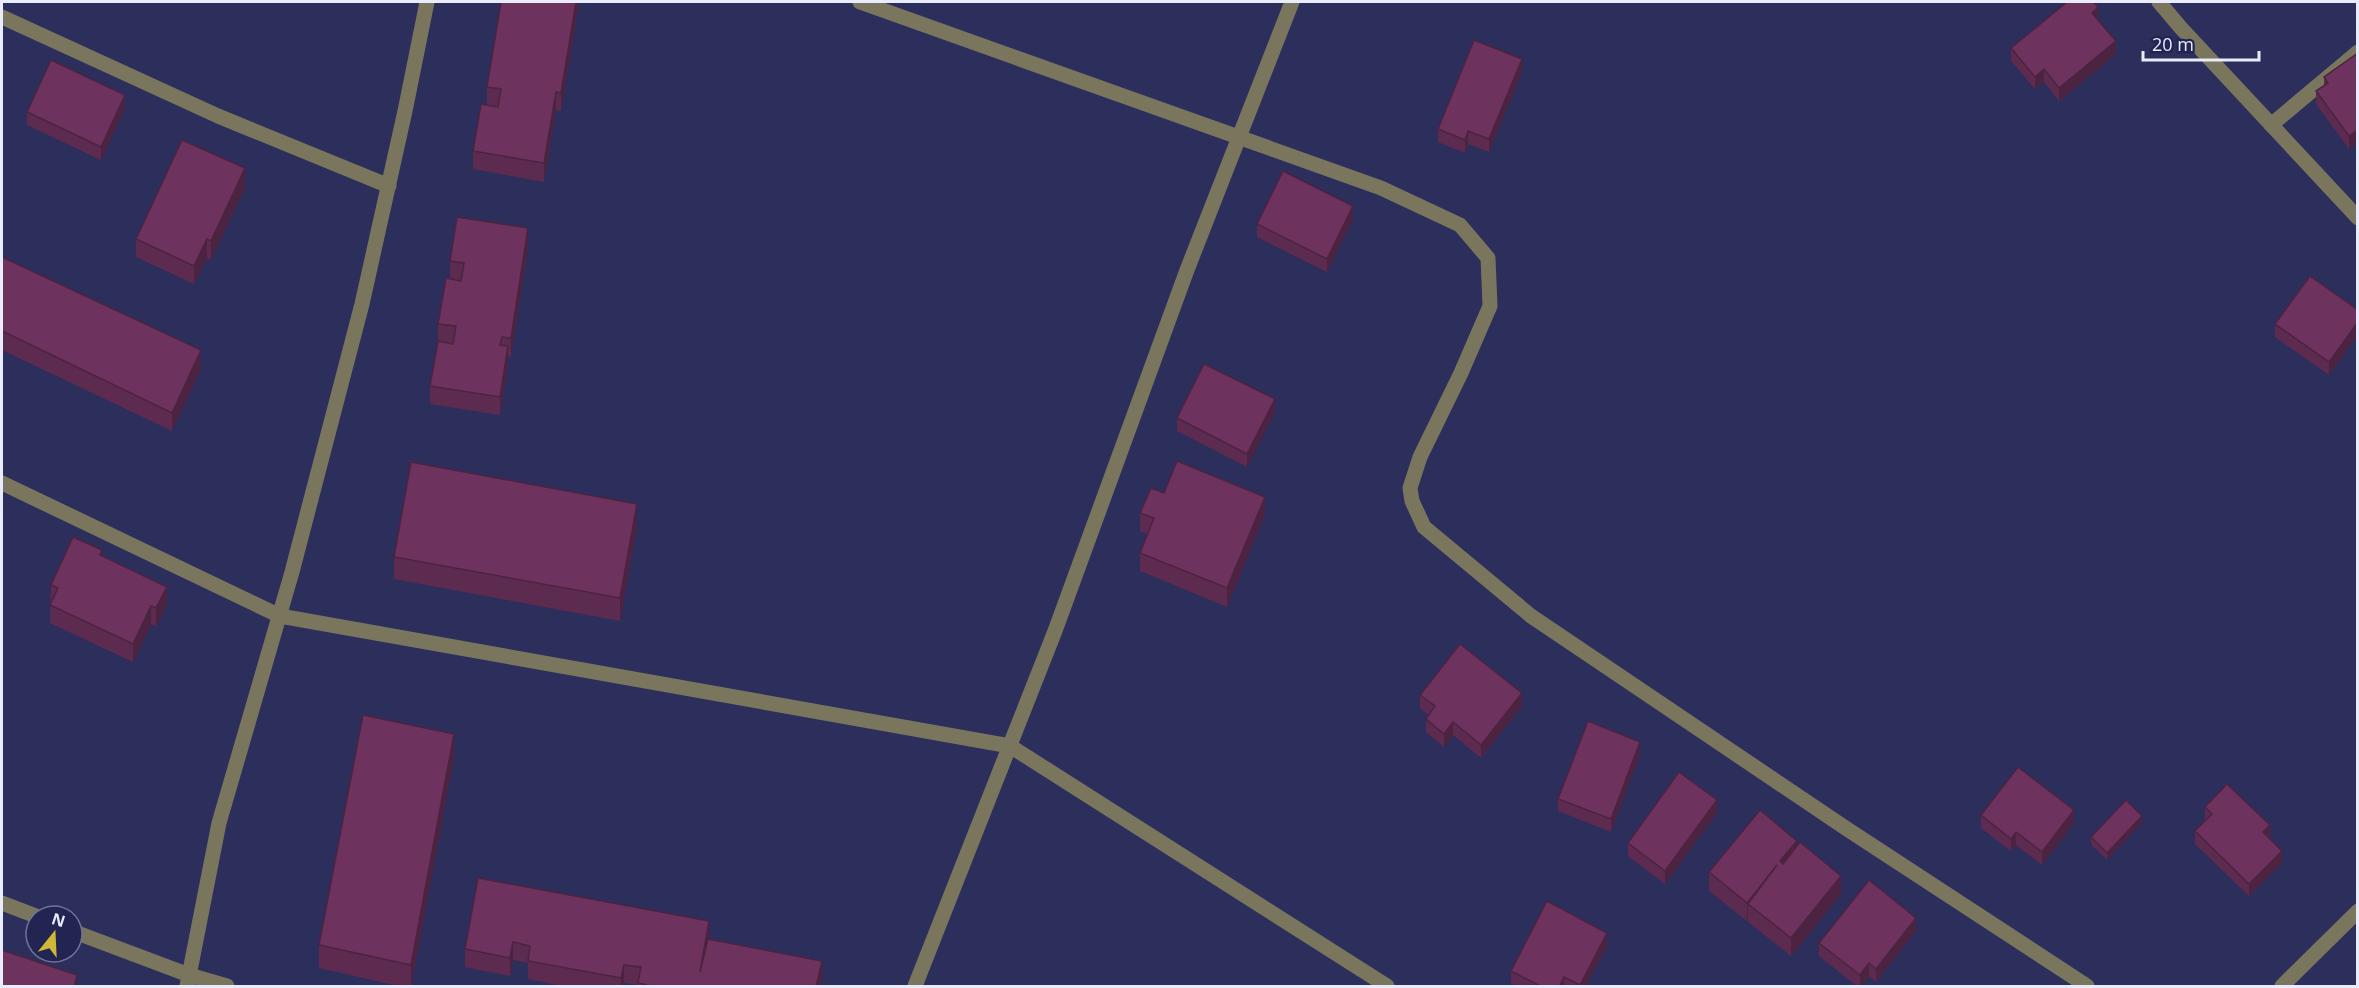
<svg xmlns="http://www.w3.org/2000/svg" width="2359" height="988" font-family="'Open Sans',sans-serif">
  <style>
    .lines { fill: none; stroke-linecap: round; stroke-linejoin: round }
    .minor { stroke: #7a755d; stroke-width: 15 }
    .wall { fill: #5e2b50 }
    .shaded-wall { fill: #4c2341 }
    .building { fill: #6d325d; stroke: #4c2341; stroke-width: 1.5 }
  </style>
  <rect width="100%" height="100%" fill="#2c2e5c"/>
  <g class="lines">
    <g class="minor">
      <polyline points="860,2 1381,188 1460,225 1488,258 1490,306 1461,373 1420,457 1410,488 1412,501 1424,527 1531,616 1847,829 2087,986"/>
      <polyline points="2159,2 2181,28 2358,218"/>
      <polyline points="2,17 218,116 389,186"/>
      <polyline points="2271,125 2358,52"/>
      <polyline points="2,483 280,616 1010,746 1387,986"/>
      <polyline points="2,903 36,916"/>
      <polyline points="72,931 189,975 227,986"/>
      <polyline points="187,986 219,823 292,572 362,304 405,111 427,2"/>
      <polyline points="915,986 1055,631 1187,270 1292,2"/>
      <polyline points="2282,986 2358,911"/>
    </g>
  </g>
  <g class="wall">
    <polygon points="579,2 561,111 556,110 544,182 473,169 473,151 487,105 487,87"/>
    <polygon points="2098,20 2116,54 2059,101 2044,82 2035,89 2011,61 2011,48"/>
    <polygon points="2358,53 2358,143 2349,149 2316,104 2316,91 2324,85 2324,77"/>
    <polygon points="1522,72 1489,152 1468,144 1465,153 1438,142 1438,129"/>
    <polygon points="125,108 101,160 27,125 27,112"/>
    <polygon points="245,187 211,260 207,258 194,284 136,257 136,239"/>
    <polygon points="1353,219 1327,272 1257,237 1257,224"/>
    <polygon points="528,246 511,357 508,356 508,364 500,415 430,404 430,386 438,341 438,324 450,279 450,261"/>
    <polygon points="2,257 201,369 172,431 2,350"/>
    <polygon points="2358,310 2358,335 2329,375 2275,337 2275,324"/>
    <polygon points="1275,412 1247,467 1177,431 1177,418"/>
    <polygon points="1164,493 1265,515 1227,607 1140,571 1140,553 1147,534 1140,531 1140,513"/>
    <polygon points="637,527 620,621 394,579 394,557"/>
    <polygon points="102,557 167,605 156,626 151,624 133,662 50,623 51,585"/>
    <polygon points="1420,695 1522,706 1481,758 1453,735 1444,747 1426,732 1426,719 1429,715 1420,708"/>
    <polygon points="1640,754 1611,832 1558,811 1558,799"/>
    <polygon points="454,757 411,987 403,987 319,968 319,945"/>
    <polygon points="2205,807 2270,838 2270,839 2282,863 2249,896 2195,844 2195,831 2205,820"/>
    <polygon points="1717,813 1665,884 1628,856 1628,843"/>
    <polygon points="1981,815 2074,823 2042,865 2016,845 2011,851 1981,828"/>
    <polygon points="2142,822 2107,860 2091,844 2091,837"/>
    <polygon points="1797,846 1841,894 1791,956 1748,922 1748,920 1747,921 1709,891 1709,872"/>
    <polygon points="478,878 709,939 822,979 820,987 638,987 638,985 624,983 623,987 566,987 528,979 528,963 513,960 510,976 465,967 465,949"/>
    <polygon points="1916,931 1876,982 1869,976 1861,987 1858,987 1819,956 1819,943"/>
    <polygon points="1607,946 1585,987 1517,987 1511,983 1511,971"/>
  </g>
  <g class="shaded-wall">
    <polygon points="576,2 579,2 561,111 561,93"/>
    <polygon points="2098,7 2098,20 2092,13"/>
    <polygon points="2116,41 2116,54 2059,101 2059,88"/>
    <polygon points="1522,59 1522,72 1489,152 1489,139"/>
    <polygon points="2044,69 2044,82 2035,89 2035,77"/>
    <polygon points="556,92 556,110 544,182 544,163"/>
    <polygon points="125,95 125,108 101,160 101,147"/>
    <polygon points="2358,130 2358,143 2349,149 2349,136"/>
    <polygon points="1468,131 1468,144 1465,153 1465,140"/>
    <polygon points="245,168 245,187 211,260 211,241"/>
    <polygon points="1353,206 1353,219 1327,272 1327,259"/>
    <polygon points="528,228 528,246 511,357 511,338"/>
    <polygon points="207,239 207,258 194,284 194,266"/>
    <polygon points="2358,322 2358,335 2329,375 2329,362"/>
    <polygon points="508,346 508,364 500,415 500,397"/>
    <polygon points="201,350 201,369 172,431 172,413"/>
    <polygon points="1275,399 1275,412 1247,467 1247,454"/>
    <polygon points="1265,497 1265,515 1227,607 1227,588"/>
    <polygon points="637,504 637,527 620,621 620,598"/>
    <polygon points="167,587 167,605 156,626 156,608"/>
    <polygon points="151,606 151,624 133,662 133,644"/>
    <polygon points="1522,693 1522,706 1481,758 1481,745"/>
    <polygon points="1453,722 1453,735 1444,747 1444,734"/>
    <polygon points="454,734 454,757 411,987 411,965"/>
    <polygon points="1640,742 1640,754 1611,832 1611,819"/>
    <polygon points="1717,800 1717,813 1665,884 1665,871"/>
    <polygon points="2074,810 2074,823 2042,865 2042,852"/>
    <polygon points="2142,816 2142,822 2107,860 2107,853"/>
    <polygon points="2270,825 2270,838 2263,845 2263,832"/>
    <polygon points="2016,832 2016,845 2011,851 2011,839"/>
    <polygon points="1797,841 1797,859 1780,880 1780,861"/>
    <polygon points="2282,851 2282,863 2249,896 2249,884"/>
    <polygon points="1777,865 1748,904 1748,920 1747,921 1747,903"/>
    <polygon points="1841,876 1841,894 1791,956 1791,938"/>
    <polygon points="1916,918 1916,931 1876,982 1876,969"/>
    <polygon points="709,921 709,940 700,972"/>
    <polygon points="1607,933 1607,946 1585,987 1580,987 1580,985"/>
    <polygon points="513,942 513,960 510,976 510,958"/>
    <polygon points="822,961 822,979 820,987 816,987"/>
    <polygon points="1869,963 1869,976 1861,987 1860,987 1860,975"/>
    <polygon points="624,965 624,983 623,987 621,987 621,978"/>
    <polygon points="77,975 77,987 74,987"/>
    <polygon points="1564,977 1564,987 1559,987"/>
  </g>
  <g class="building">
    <polygon points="501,2 576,2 561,93 556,92 544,163 473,151 481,104 498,107 501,89 487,87"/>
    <polygon points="2067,2 2093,2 2098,7 2092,13 2116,41 2059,88 2044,69 2035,77 2011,48"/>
    <polygon points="1474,40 1522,59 1489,139 1468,131 1465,140 1438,129"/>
    <polygon points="2358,53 2358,130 2349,136 2316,91 2328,83 2324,77"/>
    <polygon points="51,60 125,95 101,147 27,112"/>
    <polygon points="182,140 245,168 211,241 207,239 194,266 136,239"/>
    <polygon points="1283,171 1353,206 1327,259 1257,224"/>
    <polygon points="457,217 528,228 511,338 502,337 500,345 508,346 500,397 430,386 438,341 453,344 456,326 438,324 446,278 461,281 464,263 450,261"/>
    <polygon points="2,257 201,350 172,413 2,331"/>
    <polygon points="2310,276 2358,310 2358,322 2329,362 2275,324"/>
    <polygon points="1204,364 1275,399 1247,454 1177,418"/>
    <polygon points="1177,461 1265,497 1227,588 1140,553 1154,518 1140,513 1151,488 1164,493"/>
    <polygon points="411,462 637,504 620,598 394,557"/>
    <polygon points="73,537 102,550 100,555 167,587 156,608 151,606 133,644 50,605 58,588 51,585"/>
    <polygon points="1460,644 1522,693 1481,745 1453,722 1444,734 1426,719 1435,706 1420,695"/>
    <polygon points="363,715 454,734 411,965 319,945"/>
    <polygon points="1588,721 1640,742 1611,819 1558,799"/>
    <polygon points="2018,767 2074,810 2042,852 2016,832 2011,839 1981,815"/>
    <polygon points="1679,772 1717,800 1665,871 1628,843"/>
    <polygon points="2227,784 2270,825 2263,832 2282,851 2249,884 2195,831 2212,814 2205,807"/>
    <polygon points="2126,800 2142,816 2107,853 2091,837"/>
    <polygon points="1760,810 1797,841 1780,861 1783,864 1800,842 1841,876 1791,938 1748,904 1777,865 1747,903 1709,872"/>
    <polygon points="478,878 709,921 700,972 708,939 822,961 816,987 655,987 638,983 641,967 624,965 621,978 528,961 530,946 513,942 510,958 465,949"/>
    <polygon points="1869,880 1916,918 1876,969 1869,963 1860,975 1819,943"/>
    <polygon points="1547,901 1607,933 1580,985 1564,977 1559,987 1542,987 1511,971"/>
    <polygon points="2,950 77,975 74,987 2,987"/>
  </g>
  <rect width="2359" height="988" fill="none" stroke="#e9ecfd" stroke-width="6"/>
  <g transform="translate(54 934) rotate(18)"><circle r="28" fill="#222451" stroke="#727496" stroke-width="1.5"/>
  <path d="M0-4.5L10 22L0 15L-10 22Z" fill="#cfb837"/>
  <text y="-9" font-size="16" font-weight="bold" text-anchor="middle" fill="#e9ecfd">N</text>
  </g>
  <path d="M2143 51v9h116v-9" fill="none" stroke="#e9ecfd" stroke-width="3"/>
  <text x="2152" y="51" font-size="18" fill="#e9ecfd" stroke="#222451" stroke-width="4.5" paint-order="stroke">20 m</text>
</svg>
